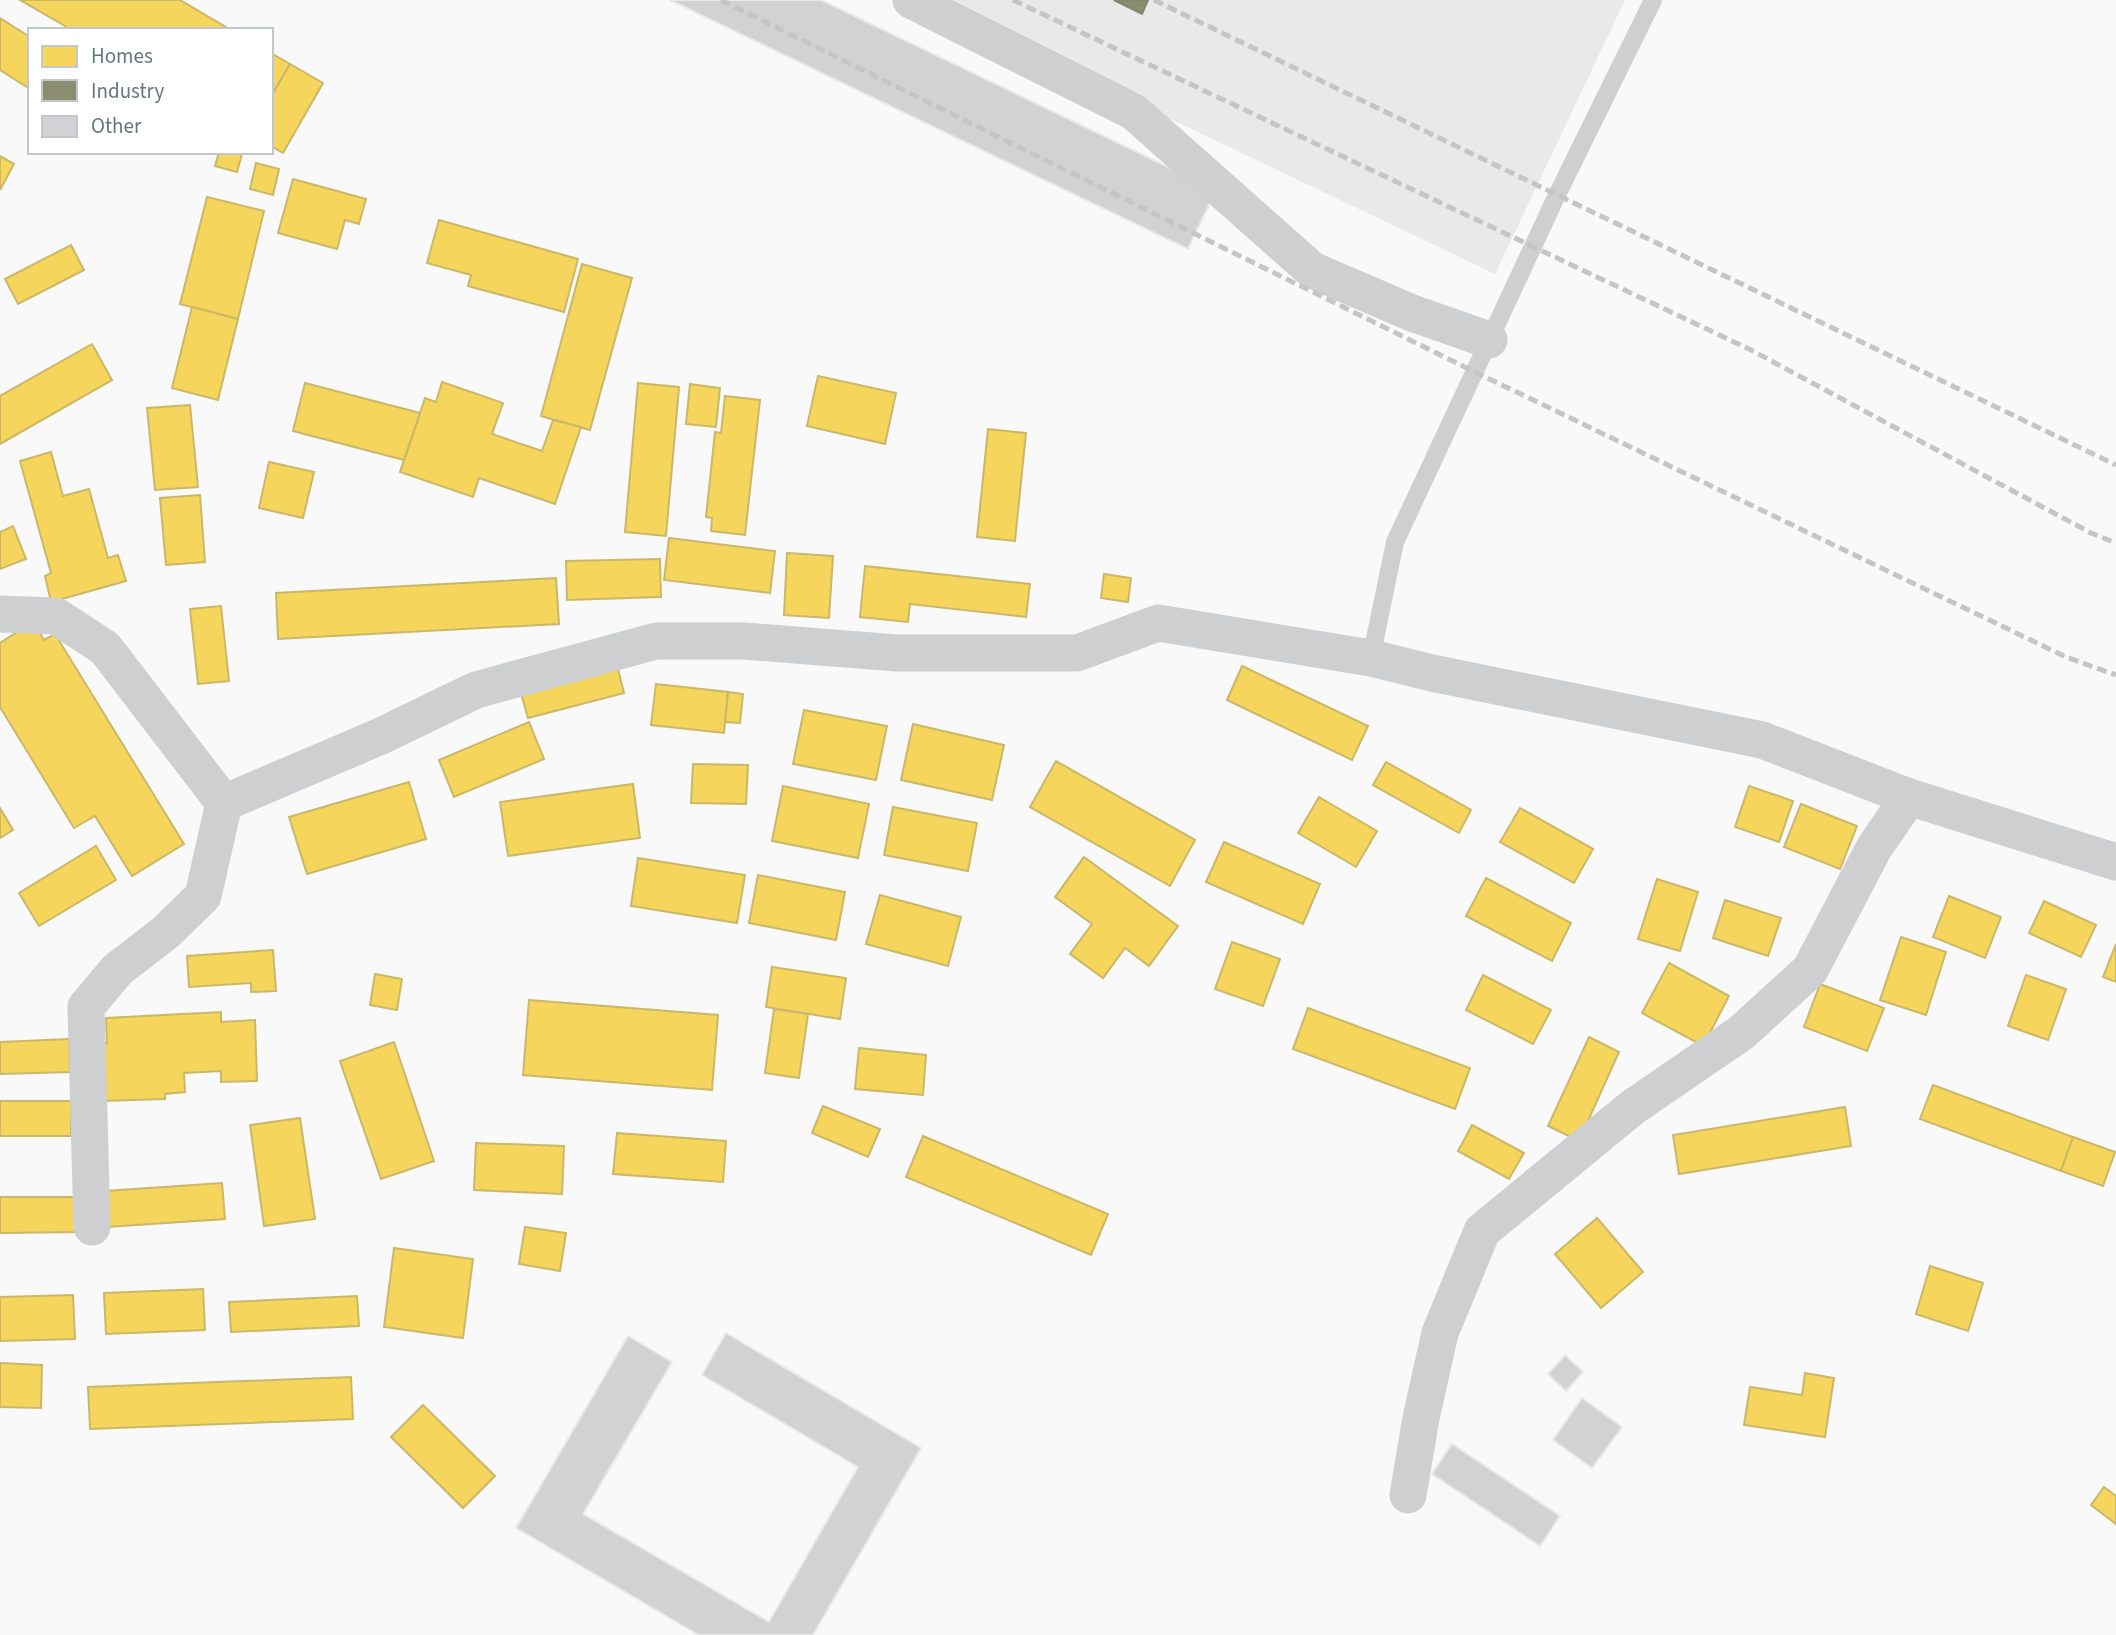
<svg xmlns="http://www.w3.org/2000/svg" width="2116" height="1635" font-family="'Source Sans 3',sans-serif">
  <style>
    .built { fill: #e8e9e9 }
    .homes { fill: #f6d55c; stroke: #cab868; stroke-width: 2 }
    .industry { fill: #8c8c6e; stroke: #808574; stroke-width: 2 }
    .building { fill: #d0d2d3; stroke: #e8e8e8; stroke-width: 2 }
    .lines { fill: none; stroke-linecap: round; stroke-linejoin: round }
    .lane { stroke: #cecfd0; stroke-width: 18 }
    .street { stroke: #cecfd0; stroke-width: 37 }
    .rail { stroke: #c3c5c6; stroke-width: 5; stroke-dasharray: 10 5; stroke-linecap: butt }
  </style>
  <rect width="100%" height="100%" fill="#f9f9f9"/>
  <polygon class="built" points="921,0 1625,0 1495,274"/>
  <g class="homes">
    <polygon points="20,0 180,0 231,30 72,30"/>
    <polygon points="0,18 30,37 30,89 0,70"/>
    <polygon points="271,53 290,64 271,97"/>
    <polygon points="290,64 323,83 283,153 271,146 271,97"/>
    <polygon points="219,152 242,154 237,172 215,166"/>
    <polygon points="0,156 14,164 0,190"/>
    <polygon points="256,163 279,169 273,195 250,189"/>
    <polygon points="293,179 366,199 359,224 345,220 337,249 278,233"/>
    <polygon points="207,197 264,211 238,319 180,304"/>
    <polygon points="439,220 578,259 564,312 468,286 471,275 427,263"/>
    <polygon points="71,245 84,270 18,304 5,279"/>
    <polygon points="582,264 632,278 590,430 541,416"/>
    <polygon points="192,307 238,319 218,400 172,388"/>
    <polygon points="92,344 112,380 0,444 0,396"/>
    <polygon points="818,376 896,393 885,444 807,426"/>
    <polygon points="442,382 503,403 492,434 542,451 553,420 581,427 555,504 479,478 473,497 400,472 425,398 436,402"/>
    <polygon points="305,383 420,413 404,460 293,431"/>
    <polygon points="638,383 679,387 666,536 625,532"/>
    <polygon points="690,384 720,388 716,427 686,424"/>
    <polygon points="725,396 760,400 745,535 711,531 712,518 706,517 715,432 721,433"/>
    <polygon points="190,405 198,487 155,490 147,408"/>
    <polygon points="988,429 1026,433 1015,541 977,537"/>
    <polygon points="51,452 63,496 89,489 108,558 118,555 126,581 51,602 45,576 51,573 20,461"/>
    <polygon points="269,462 314,472 303,518 259,508"/>
    <polygon points="200,495 205,562 166,565 160,498"/>
    <polygon points="13,526 26,559 0,569 0,532"/>
    <polygon points="669,538 775,551 770,593 664,580"/>
    <polygon points="787,553 833,556 829,618 784,615"/>
    <polygon points="660,559 661,597 567,600 566,561"/>
    <polygon points="865,566 1030,584 1026,617 910,604 908,622 860,617"/>
    <polygon points="1104,574 1131,578 1128,602 1101,598"/>
    <polygon points="556,578 559,624 278,639 276,593"/>
    <polygon points="221,606 229,681 198,684 190,609"/>
    <polygon points="33,622 44,640 55,634 184,844 132,876 95,816 74,828 0,707 0,643"/>
    <polygon points="1242,666 1368,726 1352,760 1227,700"/>
    <polygon points="618,669 624,693 528,718 521,693"/>
    <polygon points="656,684 728,692 724,733 651,725"/>
    <polygon points="728,692 743,694 740,723 725,722"/>
    <polygon points="804,710 887,726 876,780 793,764"/>
    <polygon points="529,722 544,759 454,797 439,760"/>
    <polygon points="913,724 1004,745 992,800 901,780"/>
    <polygon points="1056,761 1195,840 1170,886 1030,807"/>
    <polygon points="1386,762 1471,810 1459,833 1373,785"/>
    <polygon points="693,764 748,765 746,804 691,803"/>
    <polygon points="409,782 426,839 307,874 289,817"/>
    <polygon points="633,784 640,838 508,856 500,802"/>
    <polygon points="783,786 869,804 858,858 772,841"/>
    <polygon points="1749,786 1793,801 1779,842 1735,827"/>
    <polygon points="1319,797 1377,831 1356,867 1298,833"/>
    <polygon points="1801,804 1857,826 1840,869 1784,847"/>
    <polygon points="893,807 977,823 968,871 884,855"/>
    <polygon points="0,808 13,830 0,838"/>
    <polygon points="1520,808 1593,849 1574,883 1500,842"/>
    <polygon points="1224,842 1320,884 1303,924 1206,882"/>
    <polygon points="96,846 116,880 39,926 19,893"/>
    <polygon points="1084,857 1178,926 1149,966 1125,948 1103,978 1070,954 1092,924 1055,897"/>
    <polygon points="638,858 745,875 737,923 631,906"/>
    <polygon points="758,875 845,892 836,940 749,923"/>
    <polygon points="1486,878 1571,923 1552,961 1466,916"/>
    <polygon points="1657,879 1698,892 1680,951 1638,939"/>
    <polygon points="880,895 961,917 948,966 866,944"/>
    <polygon points="1949,896 2001,917 1985,958 1933,937"/>
    <polygon points="1725,900 1781,918 1768,956 1713,938"/>
    <polygon points="2044,901 2096,925 2081,957 2029,933"/>
    <polygon points="1901,937 1946,952 1926,1015 1880,1000"/>
    <polygon points="1232,942 1280,959 1263,1006 1215,989"/>
    <polygon points="2116,944 2116,982 2103,977"/>
    <polygon points="273,950 276,991 251,992 251,983 189,987 187,956"/>
    <polygon points="1669,963 1729,996 1703,1046 1642,1013"/>
    <polygon points="772,967 846,978 840,1019 766,1007"/>
    <polygon points="375,974 402,979 397,1010 370,1005"/>
    <polygon points="1483,975 1551,1010 1533,1044 1466,1010"/>
    <polygon points="2026,975 2066,989 2048,1040 2008,1026"/>
    <polygon points="1820,984 1884,1008 1867,1051 1804,1027"/>
    <polygon points="529,1000 718,1015 712,1090 523,1075"/>
    <polygon points="1308,1008 1470,1068 1455,1109 1293,1049"/>
    <polygon points="774,1009 808,1014 799,1078 765,1073"/>
    <polygon points="221,1012 221,1022 255,1020 257,1081 221,1082 221,1071 184,1073 185,1092 165,1094 165,1099 103,1101 100,1044 107,1043 106,1018"/>
    <polygon points="1589,1037 1619,1052 1579,1141 1548,1126"/>
    <polygon points="69,1039 70,1072 0,1074 0,1042"/>
    <polygon points="394,1042 434,1161 381,1179 340,1061"/>
    <polygon points="859,1048 926,1055 923,1095 855,1089"/>
    <polygon points="1933,1085 2073,1137 2061,1171 1920,1119"/>
    <rect x="0" y="1101" width="71" height="35"/>
    <polygon points="823,1106 880,1129 868,1157 812,1133"/>
    <polygon points="1845,1107 1851,1146 1679,1174 1673,1135"/>
    <polygon points="300,1118 315,1219 264,1226 250,1125"/>
    <polygon points="1472,1125 1524,1153 1509,1179 1458,1151"/>
    <polygon points="617,1133 726,1141 723,1182 613,1174"/>
    <polygon points="923,1136 1108,1214 1091,1255 906,1177"/>
    <polygon points="2073,1137 2115,1152 2103,1186 2061,1171"/>
    <polygon points="476,1143 564,1146 562,1194 474,1190"/>
    <polygon points="222,1183 225,1219 107,1227 105,1191"/>
    <polygon points="0,1197 78,1197 79,1232 0,1233"/>
    <polygon points="1597,1218 1643,1272 1601,1308 1555,1254"/>
    <polygon points="525,1227 566,1233 560,1271 519,1264"/>
    <polygon points="394,1248 473,1259 463,1338 384,1327"/>
    <polygon points="1930,1266 1983,1283 1968,1331 1916,1314"/>
    <polygon points="203,1289 205,1330 106,1334 104,1293"/>
    <polygon points="73,1295 75,1339 0,1341 0,1297"/>
    <polygon points="357,1296 359,1326 231,1332 229,1302"/>
    <polygon points="0,1363 42,1365 41,1408 0,1407"/>
    <polygon points="1805,1373 1834,1378 1825,1437 1744,1425 1750,1387 1802,1395"/>
    <polygon points="351,1377 353,1419 90,1429 88,1387"/>
    <polygon points="423,1405 495,1476 463,1508 391,1437"/>
    <polygon points="2104,1487 2116,1496 2116,1524 2091,1505"/>
  </g>
  <polygon class="industry" points="1114,0 1148,0 1142,14"/>
  <g class="building">
    <polygon points="670,0 821,0 1216,190 1188,249"/>
    <polygon points="726,1333 921,1448 813,1635 699,1635 516,1528 628,1336 672,1362 583,1514 769,1622 858,1467 702,1375"/>
    <polygon points="1565,1355 1583,1372 1566,1391 1548,1374"/>
    <polygon points="1582,1398 1622,1427 1592,1468 1553,1440"/>
    <polygon points="1452,1444 1560,1516 1540,1546 1432,1474"/>
  </g>
  <g class="lines">
    <polyline class="lane" points="1371,658 1395,542 1557,195 1653,0"/>
    <g class="street">
      <polyline points="911,0 1134,112 1312,270 1412,313 1489,340"/>
      <polyline points="0,614 56,616 105,648 224,803 381,736 476,690 656,641 744,641 897,653 1077,653 1158,623 1371,658 1432,673 1762,740 1909,797 1874,848 1810,970 1741,1033 1633,1107 1482,1231 1440,1333 1421,1418 1408,1495"/>
      <polyline points="1909,797 2116,862"/>
      <polyline points="92,1227 86,1007 117,970 166,932 203,896 224,803"/>
    </g>
    <g class="rail">
      <polyline points="721,0 1475,372 2066,657 2116,675"/>
      <polyline points="1013,0 1751,350 2091,533 2116,543"/>
      <polyline points="1154,0 2116,465"/>
    </g>
  </g>
  <rect x="28" y="28" width="245" height="126" fill="#ffffff" stroke="#c1c8cd" stroke-width="2"/>
  <rect x="42" y="46" width="35" height="21" fill="#f6d55c" stroke="#c1c8cd" stroke-width="2"/>
  <text x="91" y="63" font-size="21" fill="#657683">Homes</text>
  <rect x="42" y="80" width="35" height="21" fill="#8c8c6e" stroke="#c1c8cd" stroke-width="2"/>
  <text x="91" y="98" font-size="21" fill="#657683">Industry</text>
  <rect x="42" y="116" width="35" height="21" fill="#d0d2d3" stroke="#c1c8cd" stroke-width="2"/>
  <text x="91" y="133" font-size="21" fill="#657683">Other</text>
</svg>
